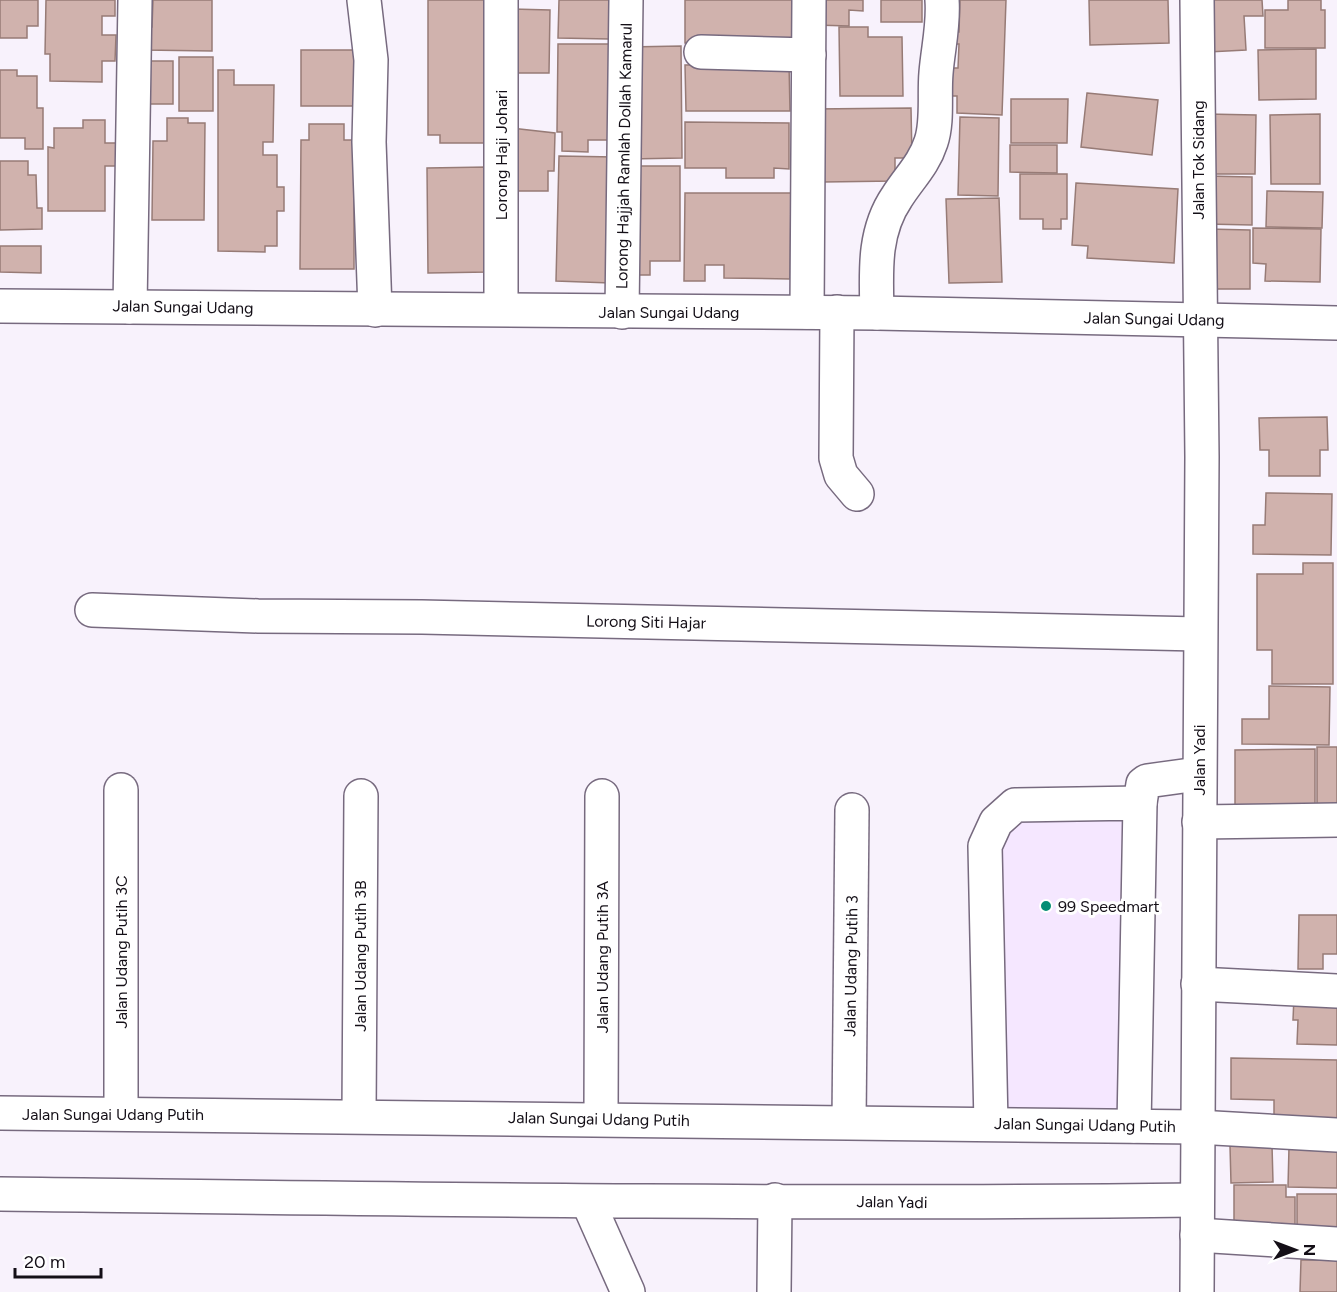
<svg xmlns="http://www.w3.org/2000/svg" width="1337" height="1292" font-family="Figtree,sans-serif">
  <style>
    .built { fill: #f5e7ff }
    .building { fill: #d0b2ad; stroke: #977b76; stroke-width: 1.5 }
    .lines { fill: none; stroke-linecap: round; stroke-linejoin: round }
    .minor-casing { stroke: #776a7f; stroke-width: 36 }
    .minor { stroke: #fff; stroke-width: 33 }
    .poi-dot { fill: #048d74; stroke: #fff; stroke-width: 2 }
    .labels { text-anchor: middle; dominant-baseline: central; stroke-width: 6; stroke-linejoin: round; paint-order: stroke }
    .street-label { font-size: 16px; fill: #140f17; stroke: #fff }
    .poi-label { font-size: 16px; fill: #140f17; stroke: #fff; text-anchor: start }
  </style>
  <rect width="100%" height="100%" fill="#f8f2fc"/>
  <polygon class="built" points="1130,808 1127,1116 1000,1114 995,848 1021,813"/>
  <g class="building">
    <polygon points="0,0 38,0 38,26 27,26 27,38 0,38"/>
    <polygon points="46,0 115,0 115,16 102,16 102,35 116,35 115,61 102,61 102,82 50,81 50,54 45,54"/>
    <polygon points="153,0 212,0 212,51 144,50 145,27 152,27"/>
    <polygon points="428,0 485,0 485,143 440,143 440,135 428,135"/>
    <polygon points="559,0 610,0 609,39 558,38"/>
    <polygon points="685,0 792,0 792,42 685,43"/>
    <polygon points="815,0 863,0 863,11 849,10 849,26 815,25"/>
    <rect x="881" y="0" width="41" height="22"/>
    <polygon points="960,0 1006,0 1002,115 957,113 957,96 946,96 947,68 958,68 959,44 945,44 946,31 959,32"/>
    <polygon points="1089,0 1168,0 1169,43 1090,45"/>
    <polygon points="1206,0 1262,0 1263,16 1244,16 1246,50 1208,52"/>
    <polygon points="1288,0 1321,0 1321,10 1325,10 1325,48 1265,48 1265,10 1288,10"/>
    <polygon points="512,9 550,10 549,73 511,73"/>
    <polygon points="839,27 868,27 868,37 902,37 903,96 840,96"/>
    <polygon points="558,44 610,44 609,140 588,140 588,152 562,151 562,132 557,132"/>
    <polygon points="681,46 682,158 629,159 628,47"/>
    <polygon points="1316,49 1316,99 1259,100 1258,50"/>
    <polygon points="301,50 355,50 354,106 301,106"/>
    <rect x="179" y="57" width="34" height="54"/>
    <rect x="141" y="61" width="32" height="43"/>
    <polygon points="789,64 790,111 686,111 685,65"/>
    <polygon points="0,70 17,70 17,76 37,76 37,108 43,108 43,149 25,149 25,138 0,138"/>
    <polygon points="218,70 234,70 234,85 274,85 273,142 263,142 263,155 277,155 277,187 284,187 284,211 277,211 277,246 265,246 265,252 218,251"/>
    <polygon points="1087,93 1158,100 1152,155 1081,147"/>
    <polygon points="1011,99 1068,99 1067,143 1011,143"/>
    <polygon points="911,108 912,158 895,158 895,181 823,182 813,109"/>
    <polygon points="1206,114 1256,115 1255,174 1205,174"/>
    <polygon points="1320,114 1320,184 1271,184 1270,115"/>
    <polygon points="960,117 999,118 998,196 958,195"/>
    <polygon points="167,118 188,118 188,123 205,123 204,220 152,220 153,141 167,141"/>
    <polygon points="83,120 105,120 105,143 116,143 116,166 105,166 105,211 48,211 48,147 54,148 54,128 83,128"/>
    <polygon points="685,122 789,123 789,169 774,168 774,178 726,178 726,168 685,168"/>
    <polygon points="309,124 344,124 344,140 362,140 361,190 354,190 354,269 300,269 301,140 309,140"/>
    <polygon points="511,128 555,133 554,171 548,171 548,191 510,191"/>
    <polygon points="1010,145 1057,145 1057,173 1010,172"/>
    <polygon points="559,156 614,157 610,283 556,281"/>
    <polygon points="0,161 28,161 28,175 36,175 37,208 42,208 42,229 0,230"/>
    <polygon points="628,166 680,166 680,261 650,261 650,275 628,275"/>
    <polygon points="487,167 488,272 428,273 427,168"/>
    <polygon points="1020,174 1067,174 1067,219 1061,219 1061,229 1043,229 1043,219 1020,219"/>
    <polygon points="1207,176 1252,177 1252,225 1206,224"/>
    <polygon points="1076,183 1178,189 1174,263 1087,258 1088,246 1072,245"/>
    <polygon points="1267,191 1323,192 1322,228 1266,227"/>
    <polygon points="685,193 791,193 790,279 724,278 724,265 705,265 705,281 684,281"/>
    <polygon points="999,198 1002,282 949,283 946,199"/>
    <polygon points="1253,228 1321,229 1320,282 1265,281 1266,264 1253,263"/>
    <polygon points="1207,229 1250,230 1250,289 1206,289"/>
    <polygon points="0,246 41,246 41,273 0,272"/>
    <polygon points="1327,417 1328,450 1320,450 1320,476 1269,476 1269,450 1260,450 1259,418"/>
    <polygon points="1266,493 1332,494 1331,555 1253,554 1253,525 1265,525"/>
    <polygon points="1303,563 1333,563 1333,684 1272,684 1272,650 1257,650 1257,574 1303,574"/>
    <polygon points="1269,686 1330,687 1329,745 1242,744 1242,719 1269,719"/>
    <rect x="1317" y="747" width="20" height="65"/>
    <polygon points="1315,749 1315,808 1235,809 1235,750"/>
    <polygon points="1299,915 1337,915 1337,954 1323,954 1323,969 1298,969"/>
    <polygon points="1294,997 1337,999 1337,1045 1297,1044 1298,1020 1293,1020"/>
    <polygon points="1231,1058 1337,1060 1337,1128 1274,1127 1274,1100 1231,1099"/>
    <polygon points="1272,1145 1273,1182 1231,1183 1230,1146"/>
    <polygon points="1289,1147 1337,1148 1337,1188 1288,1187"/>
    <polygon points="1234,1185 1286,1185 1286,1197 1295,1197 1295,1227 1234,1227"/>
    <rect x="1297" y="1194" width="40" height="36"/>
    <polygon points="1301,1260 1337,1260 1337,1292 1300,1292"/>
  </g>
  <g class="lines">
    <g class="minor-casing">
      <g id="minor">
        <polyline points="364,0 371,60 369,142 375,310"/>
        <polyline points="501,0 501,309"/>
        <polyline points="701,52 809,55"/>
        <polyline points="0,306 877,313 1337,323"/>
        <polyline points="130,307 135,0"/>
        <polyline points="622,312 626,0"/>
        <polyline points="807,312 809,0"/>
        <polyline points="837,312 836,458 841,475 857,494"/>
        <path d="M 877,313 C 876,272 873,232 897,197 C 909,178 924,164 931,142 C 938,122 934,95 936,73 C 938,48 944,25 942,0"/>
        <polyline points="92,610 258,616 422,617 1199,634"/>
        <polyline points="1140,803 1143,784 1147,781 1198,774"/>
        <polyline points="1199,822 1337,820"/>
        <polyline points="1198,984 1337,991"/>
        <polyline points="0,1113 1197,1127 1337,1135"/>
        <polyline points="121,1113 121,790"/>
        <polyline points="359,1116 361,796"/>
        <polyline points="601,1119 602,796"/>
        <polyline points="849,1122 852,810"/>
        <polyline points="991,1124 985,846 996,822 1015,805 1140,803 1134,1126"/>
        <path d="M 0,1194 C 398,1199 797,1205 1195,1200"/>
        <polyline points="588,1202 628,1292"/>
        <polyline points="1197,1235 1337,1244"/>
        <polyline points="774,1292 775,1200"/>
        <polyline points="1197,1292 1202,457 1197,0"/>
      </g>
    </g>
    <use href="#minor" class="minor"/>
  </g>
  <circle class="poi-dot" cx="1046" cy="906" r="6"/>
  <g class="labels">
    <g class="street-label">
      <text transform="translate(501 155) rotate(-90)">Lorong Haji Johari</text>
      <text transform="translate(624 156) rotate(-89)">Lorong Hajjah Ramlah Dollah Kamarul</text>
      <text transform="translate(1198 160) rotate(-90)">Jalan Tok Sidang</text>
      <text transform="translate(183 307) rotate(1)">Jalan Sungai Udang</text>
      <text x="669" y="312">Jalan Sungai Udang</text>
      <text transform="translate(1154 319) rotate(1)">Jalan Sungai Udang</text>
      <text transform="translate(646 622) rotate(1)">Lorong Siti Hajar</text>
      <text transform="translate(1199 760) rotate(-90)">Jalan Yadi</text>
      <text transform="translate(121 952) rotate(-90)">Jalan Udang Putih 3C</text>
      <text transform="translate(360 956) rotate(-90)">Jalan Udang Putih 3B</text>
      <text transform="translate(602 957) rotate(-90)">Jalan Udang Putih 3A</text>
      <text transform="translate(851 966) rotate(-89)">Jalan Udang Putih 3</text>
      <text x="113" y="1114">Jalan Sungai Udang Putih</text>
      <text transform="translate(599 1119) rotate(1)">Jalan Sungai Udang Putih</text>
      <text transform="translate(1085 1125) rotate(1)">Jalan Sungai Udang Putih</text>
      <text transform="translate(892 1202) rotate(1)">Jalan Yadi</text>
    </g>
    <g class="poi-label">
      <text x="1058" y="906">99 Speedmart</text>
    </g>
  </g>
  <g transform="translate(1295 1250) rotate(90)" stroke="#ffffff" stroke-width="4.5" paint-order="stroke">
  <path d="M0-4.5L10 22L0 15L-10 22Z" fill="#140f17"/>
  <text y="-9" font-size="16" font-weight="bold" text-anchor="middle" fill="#140f17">N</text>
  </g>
  <path d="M15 1268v9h86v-9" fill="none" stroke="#140f17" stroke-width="3"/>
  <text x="24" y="1268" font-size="18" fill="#140f17" stroke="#ffffff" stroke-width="4.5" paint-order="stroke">20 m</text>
</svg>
